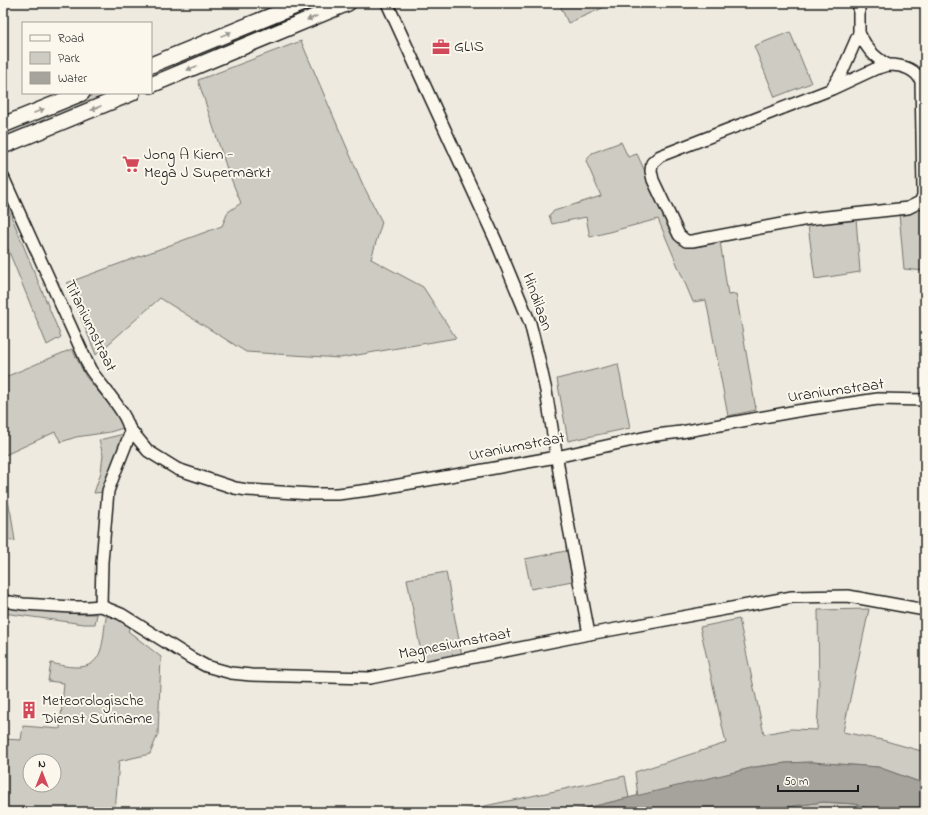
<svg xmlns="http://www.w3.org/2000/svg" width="928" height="815" font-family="'Indie Flower',sans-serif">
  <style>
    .green { fill: #ceccc2; stroke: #75746f; fill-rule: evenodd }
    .water { fill: #a6a39d; stroke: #6f6d69 }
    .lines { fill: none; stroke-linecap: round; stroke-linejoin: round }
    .street-casing { stroke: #1c1c1c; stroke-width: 14 }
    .secondary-casing { stroke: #1c1c1c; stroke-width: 18 }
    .street { stroke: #fbf7ec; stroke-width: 11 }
    .secondary { stroke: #fbf7ec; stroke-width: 15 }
    .oneway { fill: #97948e }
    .labels { text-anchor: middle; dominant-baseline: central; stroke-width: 4; stroke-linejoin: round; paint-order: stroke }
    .poi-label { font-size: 16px; fill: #1c1c1c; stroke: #fbf7ec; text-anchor: start }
    .street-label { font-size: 16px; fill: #1c1c1c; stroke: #fbf7ec }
  </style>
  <rect width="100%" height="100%" fill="#eeeadf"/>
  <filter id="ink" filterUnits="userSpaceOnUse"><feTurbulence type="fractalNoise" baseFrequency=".025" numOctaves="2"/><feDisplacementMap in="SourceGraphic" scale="8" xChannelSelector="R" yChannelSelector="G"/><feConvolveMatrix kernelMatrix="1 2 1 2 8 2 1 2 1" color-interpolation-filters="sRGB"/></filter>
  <g filter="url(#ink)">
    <g class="green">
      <polygon points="315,3 338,3 212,52 205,54 177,65 174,66 173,64"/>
      <polygon points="559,3 614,3 568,23"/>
      <polygon points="790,32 811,83 775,97 754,46"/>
      <polygon points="301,41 363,185 382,222 371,259 423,287 456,338 340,358 246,352 160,298 96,355 67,283 222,226 228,212 241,203 227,169 198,80"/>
      <polygon points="98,93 121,93 3,143 3,132"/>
      <path d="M 621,142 L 628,157 L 637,154 L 677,241 C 690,252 705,245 720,241 L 728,295 L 736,294 L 756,410 L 728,416 L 706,300 L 693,302 L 658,219 L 590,237 L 586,217 L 552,224 L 549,215 L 554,211 L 601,196 L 586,161 L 592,153 Z"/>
      <polygon points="3,196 61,337 47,345 3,237"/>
      <polygon points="925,204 925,271 904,269 899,213"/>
      <polygon points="856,218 860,272 815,279 808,225"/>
      <polygon points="72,349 86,377 118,415 123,424 123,428 110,432 76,437 61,442 55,432 3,456 3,378"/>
      <polygon points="618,364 630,428 568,441 557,379"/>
      <polygon points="124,434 124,437 105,492 94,493 101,472 103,455 99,440"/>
      <polygon points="3,481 11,514 15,541 3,540"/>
      <polygon points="571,550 577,580 531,589 525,559"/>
      <polygon points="446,572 462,656 423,663 407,579"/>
      <polygon points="3,605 78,614 97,614 95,624 84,624 3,613"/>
      <polygon points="869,609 843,732 882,740 925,752 925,784 878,767 812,762 786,763 755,767 638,797 635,772 726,743 700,627 739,619 764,734 791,729 817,730 819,693 818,610"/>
      <path d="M 109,614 L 114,614 L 131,625 L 128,631 L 161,657 L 158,734 L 150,754 L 119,761 L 115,812 L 3,812 L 3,739 L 21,740 L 23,726 L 60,729 L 64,683 L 48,681 L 51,663 C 59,665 68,667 76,667 C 105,668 102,640 106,618 ZM 30,761 L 54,761 L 54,785 L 30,785 Z"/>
      <polygon points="625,776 629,798 570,812 457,812"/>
      <polygon points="823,802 855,804 880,812 768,812 787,807"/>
    </g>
    <polygon class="water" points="812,762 878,767 925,784 925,812 880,812 855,804 823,802 787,807 768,812 570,812 755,767 786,763"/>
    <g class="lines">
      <g class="street-casing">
        <g id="street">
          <polyline points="387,3 496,241 530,323 538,355 546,391 563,496 589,634"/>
          <path d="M 859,33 C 867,48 872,56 888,65"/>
          <path d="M 888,65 C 901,65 915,68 921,81 L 923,189 L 923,196 L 920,202 L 908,208 L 808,219 L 692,241 L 686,241 L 679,235 L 653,180 L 651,171 L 652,163 L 660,156 L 832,89 L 875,69 Z"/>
          <polyline points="832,88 842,72 859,33 859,3"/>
          <path d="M 3,177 L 90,369 C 101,386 130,415 130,434 L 112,480 L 108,491 L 102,562 L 101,606"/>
          <polyline points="130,429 148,451 177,469 235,488 247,490 312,494 338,494 377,489 556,457 656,435 681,432 797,411 878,399 925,400"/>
          <polyline points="3,601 23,604 72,607 88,607 101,606 121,614 191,658 206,666 231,673 251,675 370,678 589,634 792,597 848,596 925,610"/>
        </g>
      </g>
      <g class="secondary-casing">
        <g id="secondary">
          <polyline points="151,65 303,3"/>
          <polyline points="151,85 348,3"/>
          <polyline points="3,125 82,93"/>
          <polyline points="3,146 132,93"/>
        </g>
      </g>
      <use href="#street" class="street"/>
      <use href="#secondary" class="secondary"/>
    </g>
    <defs><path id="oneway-solid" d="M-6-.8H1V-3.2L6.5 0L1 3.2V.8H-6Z"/></defs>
    <g class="oneway">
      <use href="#oneway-solid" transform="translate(312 18) rotate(157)"/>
      <use href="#oneway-solid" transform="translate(226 34) rotate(-22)"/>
      <use href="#oneway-solid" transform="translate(192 68) rotate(157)"/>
      <use href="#oneway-solid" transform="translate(96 108) rotate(157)"/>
      <use href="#oneway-solid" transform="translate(39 111) rotate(-22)"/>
    </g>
  </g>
  <defs>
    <g id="office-bare" transform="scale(1.38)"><path d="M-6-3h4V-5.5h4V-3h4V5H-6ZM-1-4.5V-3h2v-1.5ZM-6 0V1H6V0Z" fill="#d1495b" stroke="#fbf7ec" stroke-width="2.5" paint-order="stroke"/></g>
    <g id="supermarket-bare" transform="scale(1.38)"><path d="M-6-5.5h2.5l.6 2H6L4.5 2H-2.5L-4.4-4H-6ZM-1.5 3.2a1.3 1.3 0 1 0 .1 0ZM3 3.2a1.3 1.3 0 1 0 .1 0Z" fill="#d1495b" stroke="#fbf7ec" stroke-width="2.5" paint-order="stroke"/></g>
    <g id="building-bare" transform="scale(1.38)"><path d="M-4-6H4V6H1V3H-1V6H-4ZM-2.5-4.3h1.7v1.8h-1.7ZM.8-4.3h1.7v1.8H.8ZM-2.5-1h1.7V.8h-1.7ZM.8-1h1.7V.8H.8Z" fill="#d1495b" stroke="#fbf7ec" stroke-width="2.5" paint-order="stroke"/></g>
  </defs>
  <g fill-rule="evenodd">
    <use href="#office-bare" x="441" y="47"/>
    <use href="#supermarket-bare" x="131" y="164"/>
    <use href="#building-bare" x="29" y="710"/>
  </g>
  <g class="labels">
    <g class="poi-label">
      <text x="454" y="47">GLIS</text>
      <text x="144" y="155">Jong A Kiem -<tspan x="144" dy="18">Mega J Supermarkt</tspan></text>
      <text x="42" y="701">Meteorologische<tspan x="42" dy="18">Dienst Suriname</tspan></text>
    </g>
    <g class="street-label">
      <text transform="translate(537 302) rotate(70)">Hindilaan</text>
      <text transform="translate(90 326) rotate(64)">Titaniumstraat</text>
      <text transform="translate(836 391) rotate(-8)">Uraniumstraat</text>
      <text transform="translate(517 447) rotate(-11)">Uraniumstraat</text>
      <text transform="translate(455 644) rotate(-11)">Magnesiumstraat</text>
    </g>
  </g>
  <rect width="928" height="815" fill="none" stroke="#fbf7ec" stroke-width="16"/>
  <rect x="8" y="8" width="912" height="799" fill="none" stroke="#1c1c1c" stroke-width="1.5" filter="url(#ink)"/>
  <rect x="22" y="22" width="130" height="72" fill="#fbf7ec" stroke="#a29f99"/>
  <rect x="30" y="35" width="20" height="6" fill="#fbf7ec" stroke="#a29f99"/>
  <text x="58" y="42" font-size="12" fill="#1c1c1c">Road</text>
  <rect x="30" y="52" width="20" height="12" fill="#ceccc2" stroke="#a29f99"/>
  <text x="58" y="62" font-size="12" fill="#1c1c1c">Park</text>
  <rect x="30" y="72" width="20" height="12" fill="#a6a39d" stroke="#a29f99"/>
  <text x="58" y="82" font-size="12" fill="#1c1c1c">Water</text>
  <g transform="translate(42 773)"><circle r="19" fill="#fbf7ec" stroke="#a29f99"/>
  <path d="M0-3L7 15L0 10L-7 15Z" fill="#d1495b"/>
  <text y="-6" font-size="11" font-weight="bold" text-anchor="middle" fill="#1c1c1c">N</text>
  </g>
  <path d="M778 785v6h80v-6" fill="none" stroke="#1c1c1c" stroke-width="2"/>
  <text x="784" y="785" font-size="12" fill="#1c1c1c" stroke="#fbf7ec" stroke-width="3" paint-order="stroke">50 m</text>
</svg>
